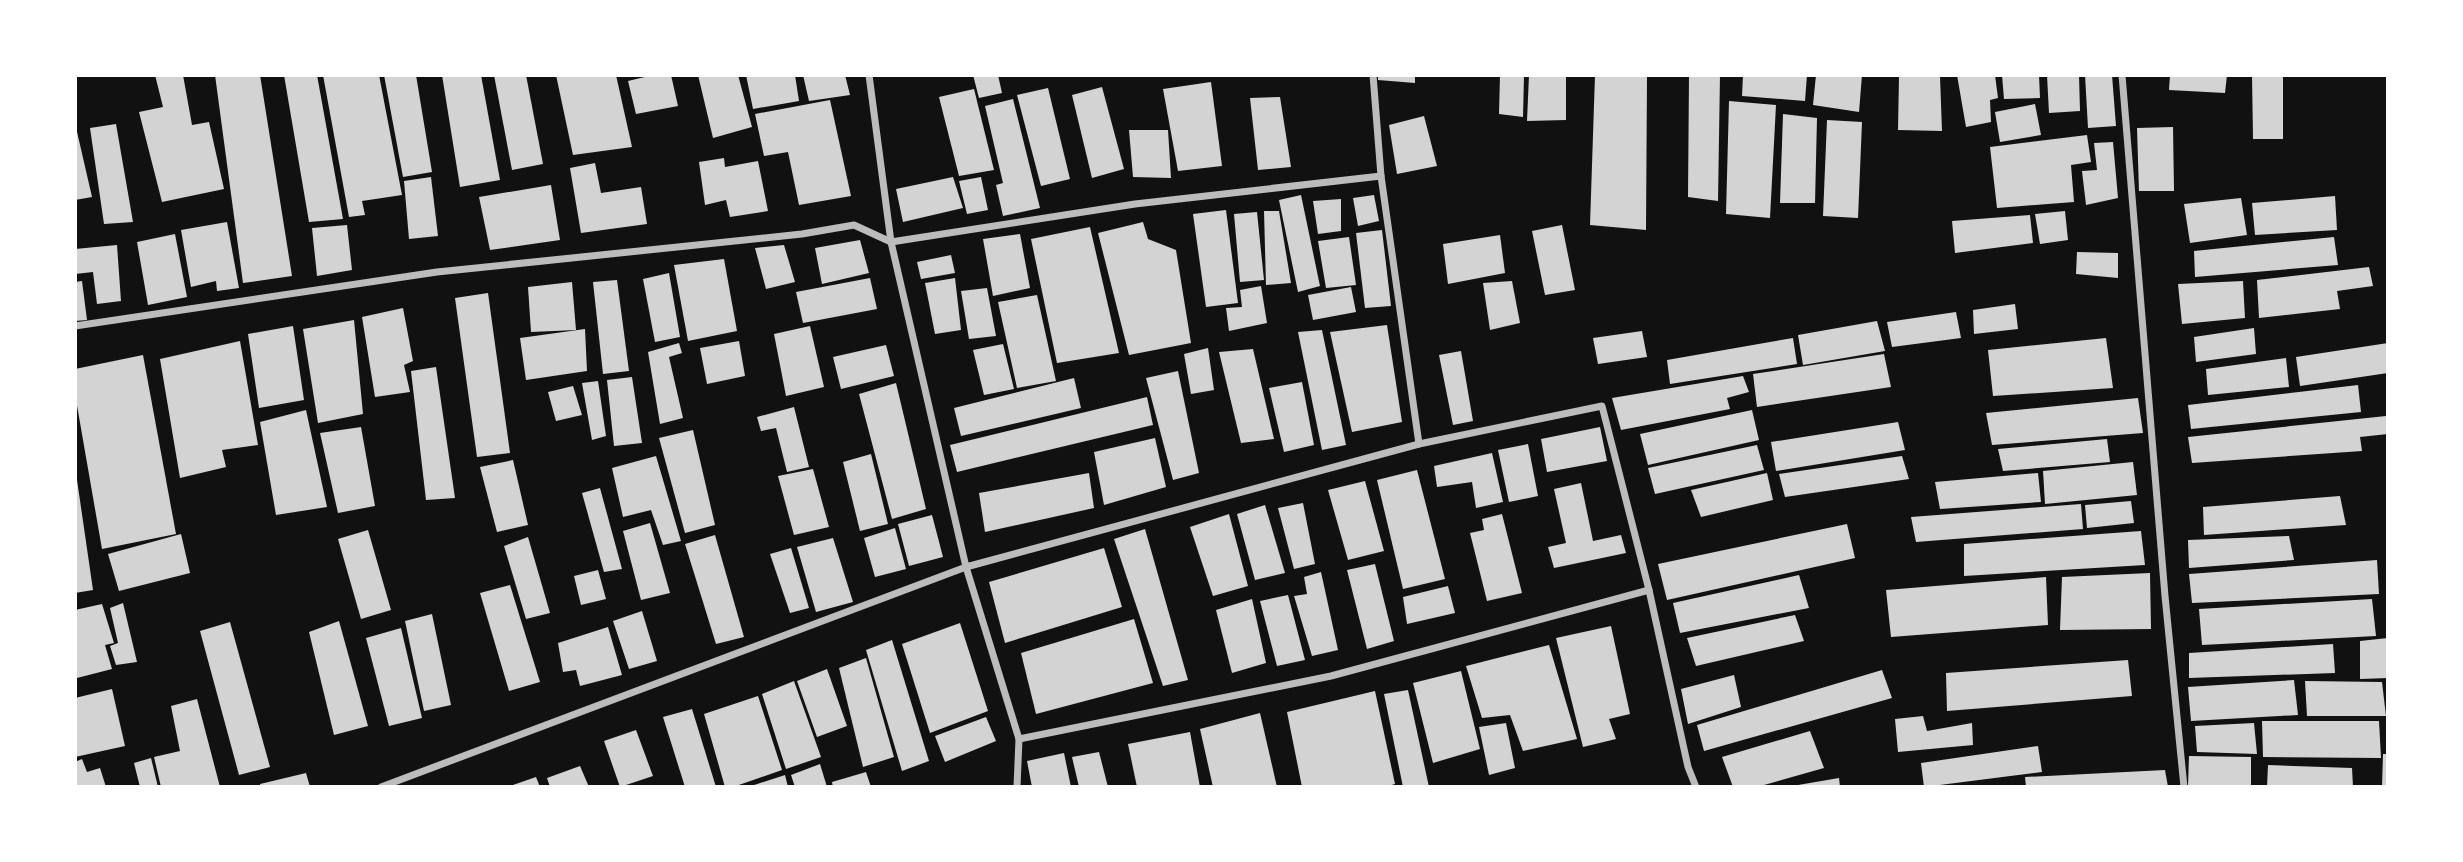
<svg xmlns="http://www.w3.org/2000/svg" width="2463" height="862" font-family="'Playfair Display',serif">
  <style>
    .building { fill: #d3d3d3 }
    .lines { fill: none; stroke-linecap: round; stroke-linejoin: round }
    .minor { stroke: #bcbcbc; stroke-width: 7 }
  </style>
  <rect width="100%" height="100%" fill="#111"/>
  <g class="building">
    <polygon points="155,75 183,75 192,125 209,122 224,189 162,202 139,112 163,107"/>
    <polygon points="215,75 260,75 292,276 243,283"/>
    <polygon points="284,75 317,75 343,219 309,222"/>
    <polygon points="323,75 379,75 402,195 362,201 365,215 349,217"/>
    <polygon points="384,75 416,75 432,172 403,177"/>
    <polygon points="442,75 481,75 500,180 460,187"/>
    <polygon points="494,75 526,75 543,164 512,170"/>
    <polygon points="556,75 616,75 632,147 573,155"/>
    <polygon points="653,75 671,75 678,106 636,114 628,81"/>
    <polygon points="698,75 738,75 752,127 713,138"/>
    <polygon points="746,75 795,75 799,101 753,109"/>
    <polygon points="803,75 845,75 850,95 809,101"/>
    <polygon points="973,75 998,75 1002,93 979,98"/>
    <polygon points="1378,75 1415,75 1415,83 1378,80"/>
    <polygon points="1500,75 1524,75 1523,117 1499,114"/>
    <polygon points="1529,75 1566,75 1566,120 1527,121"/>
    <polygon points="1595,75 1647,75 1646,230 1590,225"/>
    <polygon points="1689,75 1720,75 1718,201 1688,197"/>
    <polygon points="1743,75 1807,75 1805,101 1742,96"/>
    <polygon points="1816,75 1862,75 1859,112 1813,105"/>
    <polygon points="1957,75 1995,75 1998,98 1990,100 1991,122 1966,127"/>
    <polygon points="2002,75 2039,75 2040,98 2004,99"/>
    <polygon points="2047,75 2079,75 2080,111 2049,113"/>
    <polygon points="2085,75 2112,75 2116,126 2088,128"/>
    <polygon points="2170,75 2227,75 2225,93 2169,90"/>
    <polygon points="2252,75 2283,75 2283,139 2253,139"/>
    <polygon points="1899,76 1940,76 1942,131 1898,130"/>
    <polygon points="1211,82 1222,166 1178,171 1163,89"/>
    <polygon points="1102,87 1124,169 1092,178 1072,95"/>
    <polygon points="1048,88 1070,179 1041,186 1017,95"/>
    <polygon points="974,89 994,170 959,176 939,97"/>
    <polygon points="1280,97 1291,167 1258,170 1250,98"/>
    <polygon points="1013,99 1040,208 1003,216 996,185 1003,183 985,106"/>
    <polygon points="830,100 851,196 799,205 788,152 764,156 755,114"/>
    <polygon points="1729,101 1776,105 1770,218 1726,214"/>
    <polygon points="2035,104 2041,135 2000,142 1995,112"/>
    <polygon points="1783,114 1817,118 1815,203 1780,203"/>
    <polygon points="1424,116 1437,166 1397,174 1389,125"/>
    <polygon points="1827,120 1862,122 1858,218 1823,216"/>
    <polygon points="75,123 92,197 75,200"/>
    <polygon points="116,124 133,222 104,224 90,128"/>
    <polygon points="2173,127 2174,191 2139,191 2137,128"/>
    <polygon points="1129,130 1168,130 1171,178 1133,177"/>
    <polygon points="2087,135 2091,162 2071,165 2074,202 1997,208 1990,147"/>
    <polygon points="2113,142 2118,198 2086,205 2082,171 2097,170 2094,143"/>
    <polygon points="724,158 725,167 758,161 768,211 730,217 726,200 705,205 699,162"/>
    <polygon points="595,163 601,193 641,187 647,224 581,233 570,168"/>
    <polygon points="431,177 438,236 409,239 404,181"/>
    <polygon points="953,177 963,208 903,222 896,189"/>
    <polygon points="981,177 988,210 967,214 959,181"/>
    <polygon points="551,185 560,240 490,250 479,197"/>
    <polygon points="1301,195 1320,286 1298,292 1279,200"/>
    <polygon points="1374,195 1379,221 1358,226 1353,198"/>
    <polygon points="2335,196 2337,230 2255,235 2252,203"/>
    <polygon points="2241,198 2247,235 2190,243 2184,204"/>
    <polygon points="1341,199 1341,231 1318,234 1313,201"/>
    <polygon points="1226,210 1238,303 1206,307 1193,214"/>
    <polygon points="1264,211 1279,211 1291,283 1266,285"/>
    <polygon points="2065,211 2068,240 2040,244 2035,214"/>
    <polygon points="1257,212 1264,280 1240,282 1234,214"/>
    <polygon points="2030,215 2033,243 1955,253 1952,221"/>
    <polygon points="227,222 239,288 217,291 216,281 191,287 181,230"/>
    <polygon points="1143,222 1148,239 1176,250 1191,343 1129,355 1098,233"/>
    <polygon points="347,225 352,270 317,276 312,228"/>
    <polygon points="1562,225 1575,290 1545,295 1532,231"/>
    <polygon points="1090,227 1119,353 1057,363 1031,239"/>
    <polygon points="1382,230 1391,306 1365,308 1356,233"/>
    <polygon points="175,234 187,297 148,305 137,242"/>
    <polygon points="1020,234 1030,288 993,296 983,239"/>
    <polygon points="1500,235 1505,273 1448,284 1443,244"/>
    <polygon points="1349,237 1356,285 1326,288 1318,241"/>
    <polygon points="2334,237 2338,265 2195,277 2194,251"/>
    <polygon points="860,240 869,273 822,284 815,248"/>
    <polygon points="117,245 121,301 97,304 93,272 75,274 75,249"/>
    <polygon points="784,245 795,282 766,289 755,248"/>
    <polygon points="2077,252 2118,253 2118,278 2076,274"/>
    <polygon points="951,255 955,273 921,279 917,262"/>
    <polygon points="724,259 737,331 688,341 674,265"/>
    <polygon points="2369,267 2373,286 2337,291 2340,309 2259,318 2257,280"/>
    <polygon points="669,273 680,337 655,342 643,279"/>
    <polygon points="870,278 877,309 803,323 796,292"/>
    <polygon points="955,278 961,330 935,334 925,283"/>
    <polygon points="617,280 629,371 603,374 593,282"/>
    <polygon points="82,281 87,320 75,321 75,282"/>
    <polygon points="1512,281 1520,323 1490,330 1483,283"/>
    <polygon points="2243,281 2245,318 2182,324 2178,284"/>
    <polygon points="572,282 576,330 531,332 528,287"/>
    <polygon points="1261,286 1267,323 1229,331 1226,308 1242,307 1240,290"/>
    <polygon points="1351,287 1356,312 1313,320 1308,295"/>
    <polygon points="987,288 996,336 969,339 961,291"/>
    <polygon points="488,293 510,453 477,457 455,298"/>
    <polygon points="1037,295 1056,381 1017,388 998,302"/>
    <polygon points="2015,304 2018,329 1974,334 1973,310"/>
    <polygon points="403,308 413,361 404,365 410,392 375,397 362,317"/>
    <polygon points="1956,312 1961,338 1892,347 1887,322"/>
    <polygon points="354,320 363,414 318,423 303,329"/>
    <polygon points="1877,321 1885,351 1803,365 1798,335"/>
    <polygon points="1387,325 1402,422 1352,432 1330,332"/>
    <polygon points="293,326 304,400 259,408 248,334"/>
    <polygon points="810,326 824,387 786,396 774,334"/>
    <polygon points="2254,328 2256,354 2196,362 2194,337"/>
    <polygon points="585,329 587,371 526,380 520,338"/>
    <polygon points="1322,330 1346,445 1322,450 1298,332"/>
    <polygon points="1642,331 1647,357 1598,364 1593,338"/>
    <polygon points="1793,338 1797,364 1670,384 1667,360"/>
    <polygon points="2106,338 2113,388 1993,396 1988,350"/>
    <polygon points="240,341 258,445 222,450 226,467 180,478 160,359"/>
    <polygon points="739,341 745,376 707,384 700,348"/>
    <polygon points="679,343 682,353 669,357 683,418 660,424 648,352"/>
    <polygon points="2388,343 2388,373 2300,386 2296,357"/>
    <polygon points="1003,344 1014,389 984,395 973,350"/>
    <polygon points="886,345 894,376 841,389 833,357"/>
    <polygon points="1208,348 1214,390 1191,394 1184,354"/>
    <polygon points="1253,349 1274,439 1241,443 1219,352"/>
    <polygon points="1461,351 1473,421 1453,425 1439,355"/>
    <polygon points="1884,354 1891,387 1757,407 1753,374"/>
    <polygon points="143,355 176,534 102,549 75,394 75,369"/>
    <polygon points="2286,358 2289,387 2208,395 2206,369"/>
    <polygon points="436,367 455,498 426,500 411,371"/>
    <polygon points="1178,371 1199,473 1173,480 1146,378"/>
    <polygon points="1743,376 1749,392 1727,398 1730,409 1621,430 1612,398"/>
    <polygon points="632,377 642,443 614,446 607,380"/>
    <polygon points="1074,378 1081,408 961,436 954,408"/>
    <polygon points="598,381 606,436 592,440 582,383"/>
    <polygon points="1302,382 1314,445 1284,452 1269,388"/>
    <polygon points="896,383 926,509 892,519 859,394"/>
    <polygon points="2358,385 2361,412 2191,429 2188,405"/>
    <polygon points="573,386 582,415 556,421 548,392"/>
    <polygon points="1147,397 1153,425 957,472 950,445"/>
    <polygon points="2138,398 2143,433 1992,445 1986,413"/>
    <polygon points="794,407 809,467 787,472 776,428 761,431 757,417"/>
    <polygon points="306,410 327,507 276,515 260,422"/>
    <polygon points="1752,410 1759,440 1648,465 1640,434"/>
    <polygon points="2386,416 2388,434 2360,437 2362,451 2192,463 2188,437"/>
    <polygon points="1898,422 1905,450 1776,471 1771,442"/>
    <polygon points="361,427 375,506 338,513 320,433"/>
    <polygon points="1600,427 1607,461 1547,472 1541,439"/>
    <polygon points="693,430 715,525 685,533 659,438"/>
    <polygon points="1155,438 1166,487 1104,505 1094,452"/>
    <polygon points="2107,439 2110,462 2003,471 1998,449"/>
    <polygon points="1528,444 1538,496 1509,502 1498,450"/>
    <polygon points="1757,445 1764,470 1655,494 1648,468"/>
    <polygon points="1492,453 1503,502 1476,508 1472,482 1437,487 1434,466"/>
    <polygon points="871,454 888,524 860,531 843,462"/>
    <polygon points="656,456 681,541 663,545 651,510 623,517 612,468"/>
    <polygon points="1902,456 1909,479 1785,497 1779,474"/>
    <polygon points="513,460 528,525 497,532 480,467"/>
    <polygon points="2133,462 2137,495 2045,504 2043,471"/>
    <polygon points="75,466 93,590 75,593"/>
    <polygon points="813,469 829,527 794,535 778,476"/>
    <polygon points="1417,470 1445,579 1403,589 1377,480"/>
    <polygon points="1089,473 1094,508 985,532 979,493"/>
    <polygon points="1767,473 1773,500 1701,517 1691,490"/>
    <polygon points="2038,473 2041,502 1940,509 1935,482"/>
    <polygon points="1365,481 1384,551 1348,560 1328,490"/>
    <polygon points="1581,483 1593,541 1621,535 1626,553 1554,568 1548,547 1566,543 1554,489"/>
    <polygon points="600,488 622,569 604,572 582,493"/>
    <polygon points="2340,496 2346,525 2204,535 2203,507"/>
    <polygon points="2131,501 2134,523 2087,528 2085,505"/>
    <polygon points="1303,503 1315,564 1294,569 1278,508"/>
    <polygon points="2081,504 2083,529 1916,542 1911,517"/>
    <polygon points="1265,505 1285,573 1255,580 1237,514"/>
    <polygon points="1229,514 1248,586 1213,596 1190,527"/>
    <polygon points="1502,514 1522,593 1487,601 1470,533 1484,530 1482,519"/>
    <polygon points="932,515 943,557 909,566 898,524"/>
    <polygon points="650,523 670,593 641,600 623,531"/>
    <polygon points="1847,524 1855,558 1667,600 1658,564"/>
    <polygon points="895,528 906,569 875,577 864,538"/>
    <polygon points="1145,529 1188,680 1163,686 1114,539"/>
    <polygon points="368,530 391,610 361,619 338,539"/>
    <polygon points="2141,531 2145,565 1964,576 1964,544"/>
    <polygon points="181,534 190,573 119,591 108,554"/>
    <polygon points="715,535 744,637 716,644 685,544"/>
    <polygon points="2289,536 2294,560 2189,568 2188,540"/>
    <polygon points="528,537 550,613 526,619 504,546"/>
    <polygon points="833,538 853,602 816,612 797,547"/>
    <polygon points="791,548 809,608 790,613 770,554"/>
    <polygon points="1104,548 1122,607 1005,643 989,582"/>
    <polygon points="2377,560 2379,594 2192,603 2189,574"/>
    <polygon points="1375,564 1394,641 1367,649 1347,570"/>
    <polygon points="598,570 606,599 581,605 574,576"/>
    <polygon points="1321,572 1338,650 1312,656 1294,596 1307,594 1304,577"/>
    <polygon points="2150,573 2151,629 2060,630 2062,577"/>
    <polygon points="1799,575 1809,608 1680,633 1673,603"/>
    <polygon points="2046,577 2048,625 1891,637 1886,590"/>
    <polygon points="510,585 540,682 509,691 480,593"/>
    <polygon points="1448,586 1455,613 1407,624 1403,597"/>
    <polygon points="1288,595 1305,660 1277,666 1260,601"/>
    <polygon points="1252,599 1266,663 1232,673 1216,610"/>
    <polygon points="2372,599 2376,636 2202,645 2199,609"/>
    <polygon points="123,603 137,662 116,665 110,646 118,643 110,608"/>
    <polygon points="102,604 114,643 105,645 112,669 77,678 75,610"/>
    <polygon points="642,611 657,661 629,669 613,621"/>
    <polygon points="432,614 451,705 424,711 405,621"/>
    <polygon points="1795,615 1804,641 1696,666 1687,638"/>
    <polygon points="1134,619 1153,683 1036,714 1021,653"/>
    <polygon points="339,621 368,726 334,735 309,632"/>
    <polygon points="230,622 270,767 239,775 200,631"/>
    <polygon points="960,623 988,711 930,733 902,644"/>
    <polygon points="1611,626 1630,714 1609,719 1616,739 1583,747 1556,638"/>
    <polygon points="608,627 622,675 580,686 576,670 563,672 558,643"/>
    <polygon points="401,628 422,718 389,726 366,638"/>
    <polygon points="2388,638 2388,678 2360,679 2360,641"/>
    <polygon points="892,640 929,761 902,771 866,650"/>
    <polygon points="2333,644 2335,673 2189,678 2189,653"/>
    <polygon points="1549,645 1577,739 1523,751 1510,715 1482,718 1466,666"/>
    <polygon points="866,658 894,757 863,767 839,668"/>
    <polygon points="2128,660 2132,696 1947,711 1946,673"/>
    <polygon points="827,669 847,726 817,737 797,681"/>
    <polygon points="1882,670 1892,698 1704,751 1697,725"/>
    <polygon points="1461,671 1480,749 1433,763 1413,683"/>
    <polygon points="1734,675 1741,707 1688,724 1681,689"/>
    <polygon points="2294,680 2298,715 2191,721 2188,687"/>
    <polygon points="794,681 821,757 786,769 762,694"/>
    <polygon points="2305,681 2382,682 2386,716 2307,716"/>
    <polygon points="112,689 125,746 75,757 75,698"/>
    <polygon points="1408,690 1429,787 1403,787 1384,694"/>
    <polygon points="1375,691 1395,784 1385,787 1302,787 1287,712"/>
    <polygon points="758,696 782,770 733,787 725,787 704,714"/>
    <polygon points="197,699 220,787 161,787 154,757 180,751 171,706"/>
    <polygon points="692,709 716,787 685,787 663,717"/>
    <polygon points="1260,713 1277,787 1213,787 1200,729"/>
    <polygon points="1923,716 1927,731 1972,723 1973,745 1898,752 1895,719"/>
    <polygon points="986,717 996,741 945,762 935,736"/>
    <polygon points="2262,721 2379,721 2381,758 2263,757"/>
    <polygon points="1506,723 1515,768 1489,775 1479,727"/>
    <polygon points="2254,723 2257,754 2197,752 2195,726"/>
    <polygon points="636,730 653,776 620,787 604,741"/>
    <polygon points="1810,731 1824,768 1757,787 1733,787 1722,757"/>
    <polygon points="1190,732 1200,787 1137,787 1128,744"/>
    <polygon points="2038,746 2042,772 1924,787 1921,763"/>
    <polygon points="1099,752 1108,787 1079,787 1072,757"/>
    <polygon points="1064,753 1071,787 1032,787 1027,761"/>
    <polygon points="2383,754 2388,754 2388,787 2382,787"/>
    <polygon points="2189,756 2251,757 2251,787 2188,787"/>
    <polygon points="151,758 158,787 140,787 134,763"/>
    <polygon points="82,759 87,772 100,768 106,787 77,787 75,762"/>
    <polygon points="820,764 827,787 795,787 791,775"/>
    <polygon points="2268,765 2352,768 2353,787 2267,787"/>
    <polygon points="580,766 589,787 550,787 547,778"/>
    <polygon points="2165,770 2168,787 2026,787 2025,777"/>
    <polygon points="866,772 871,787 833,787 832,782"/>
    <polygon points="306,773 310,787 260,787 260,784"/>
    <polygon points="785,775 788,787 752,787 751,786"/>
    <polygon points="536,777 540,787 510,787 510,786"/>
    <polygon points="1839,778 1840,787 1798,787 1798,785"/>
  </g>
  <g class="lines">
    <g class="minor">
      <polyline points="869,75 891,242 966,567 1419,444 1602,406 1649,590 1688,767 1696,787"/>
      <polyline points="1373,75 1381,176 1419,444"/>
      <polyline points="2122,75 2165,596 2184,787"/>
      <polyline points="75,326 437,272 802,234 854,225 891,242 1135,204 1381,176"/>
      <polyline points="1019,739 1331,676 1649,590"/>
      <polyline points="381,787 966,567 1019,739 1017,787"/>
    </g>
  </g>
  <rect width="2463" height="862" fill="none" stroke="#ffffff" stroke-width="154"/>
</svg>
